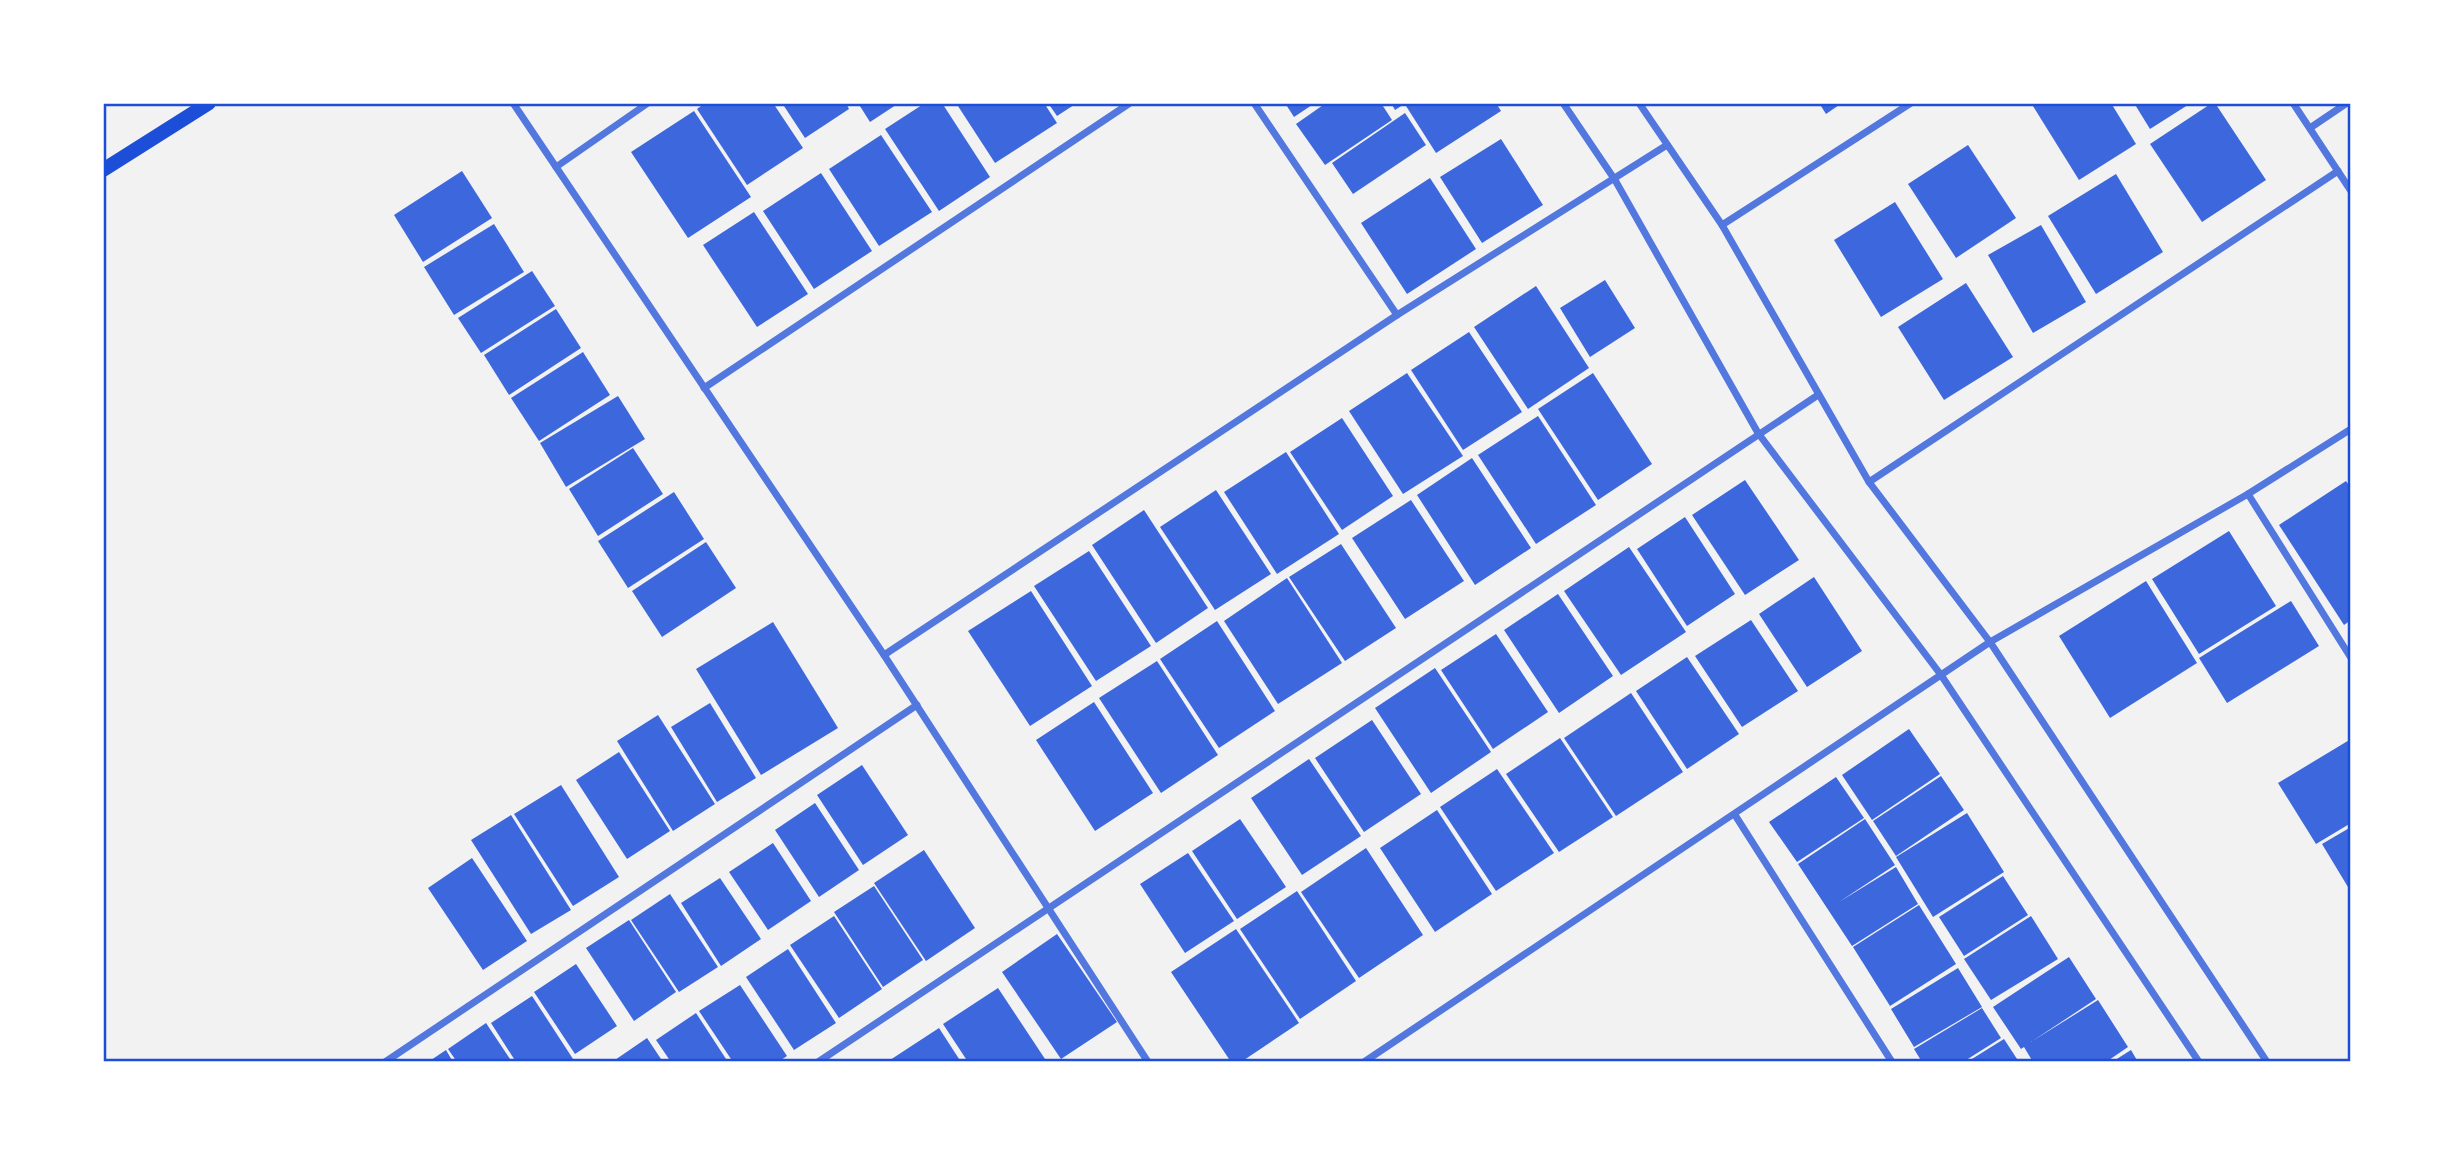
<svg xmlns="http://www.w3.org/2000/svg" width="2454" height="1165" font-family="'Space Grotesk',sans-serif">
  <style>
    .building { fill: #3d67dc }
    .lines { fill: none; stroke-linecap: round; stroke-linejoin: round }
    .minor { stroke: #5277de; stroke-width: 7 }
    .secondary { stroke: #1d4ed8; stroke-width: 14 }
    .neatline { fill: none; stroke: #1d4ed8; stroke-width: 2.5 }
  </style>
  <rect width="100%" height="100%" fill="#f2f2f2"/>
  <g class="building">
    <polygon points="705,103 773,103 803,148 747,185 697,109"/>
    <polygon points="782,103 846,103 849,109 805,138"/>
    <polygon points="858,103 899,103 870,122"/>
    <polygon points="925,103 942,103 990,177 939,211 885,129"/>
    <polygon points="956,103 1044,103 1057,123 995,163"/>
    <polygon points="1048,103 1077,103 1057,116"/>
    <polygon points="1285,103 1315,103 1294,117"/>
    <polygon points="1326,103 1381,103 1392,120 1325,165 1296,124"/>
    <polygon points="1391,103 1406,103 1395,110"/>
    <polygon points="1411,103 1496,103 1501,111 1436,153 1406,106"/>
    <polygon points="1819,103 1842,103 1826,114"/>
    <polygon points="2031,103 2111,103 2136,144 2079,180"/>
    <polygon points="2134,103 2191,103 2150,129"/>
    <polygon points="2212,103 2215,103 2266,180 2202,222 2150,144"/>
    <polygon points="694,111 751,197 688,238 631,152"/>
    <polygon points="1405,113 1426,145 1353,194 1332,163"/>
    <polygon points="881,135 932,212 879,246 829,169"/>
    <polygon points="1501,139 1543,205 1482,243 1440,177"/>
    <polygon points="1968,145 2016,218 1956,258 1908,184"/>
    <polygon points="462,171 492,218 423,262 394,215"/>
    <polygon points="821,173 872,251 814,289 763,211"/>
    <polygon points="2116,174 2163,252 2096,294 2048,216"/>
    <polygon points="1430,178 1476,249 1407,294 1361,223"/>
    <polygon points="1895,202 1943,279 1881,317 1834,240"/>
    <polygon points="754,212 808,294 757,327 703,245"/>
    <polygon points="494,224 524,272 454,315 424,267"/>
    <polygon points="2041,225 2086,302 2033,333 1988,255"/>
    <polygon points="532,271 555,306 481,353 458,318"/>
    <polygon points="1605,280 1635,328 1590,357 1560,308"/>
    <polygon points="1966,283 2013,357 1944,400 1898,327"/>
    <polygon points="1536,286 1589,368 1528,409 1474,327"/>
    <polygon points="556,309 581,348 509,395 484,355"/>
    <polygon points="1469,332 1522,412 1463,450 1411,370"/>
    <polygon points="583,352 610,395 539,441 511,398"/>
    <polygon points="1407,373 1463,456 1403,494 1349,411"/>
    <polygon points="1593,373 1652,464 1598,500 1538,409"/>
    <polygon points="618,396 645,439 566,487 540,443"/>
    <polygon points="1538,416 1596,505 1536,544 1478,455"/>
    <polygon points="1342,418 1393,496 1342,530 1290,452"/>
    <polygon points="633,448 663,494 598,536 569,489"/>
    <polygon points="1286,452 1339,534 1277,574 1224,492"/>
    <polygon points="1472,458 1531,548 1475,585 1417,495"/>
    <polygon points="1745,480 1799,560 1745,595 1692,515"/>
    <polygon points="2346,481 2351,488 2351,620 2344,625 2279,525"/>
    <polygon points="1216,490 1271,574 1215,610 1160,527"/>
    <polygon points="674,492 704,539 628,588 598,541"/>
    <polygon points="1411,500 1464,581 1405,619 1352,538"/>
    <polygon points="1144,510 1208,608 1156,643 1092,545"/>
    <polygon points="1685,517 1735,594 1687,626 1637,549"/>
    <polygon points="2229,531 2276,606 2199,654 2152,579"/>
    <polygon points="706,542 736,588 662,637 632,591"/>
    <polygon points="1341,544 1396,628 1345,661 1289,577"/>
    <polygon points="1629,547 1686,632 1621,675 1564,591"/>
    <polygon points="1089,551 1151,646 1096,681 1034,586"/>
    <polygon points="1814,577 1862,651 1807,687 1759,614"/>
    <polygon points="1287,578 1342,663 1278,704 1224,621"/>
    <polygon points="2146,581 2197,663 2110,718 2059,636"/>
    <polygon points="1031,591 1092,686 1030,726 968,631"/>
    <polygon points="1558,594 1613,676 1559,713 1504,630"/>
    <polygon points="2291,601 2319,646 2227,703 2199,658"/>
    <polygon points="1751,620 1798,691 1742,727 1695,656"/>
    <polygon points="1217,621 1275,711 1219,748 1160,659"/>
    <polygon points="773,622 838,728 761,775 696,669"/>
    <polygon points="1496,634 1548,712 1493,749 1441,670"/>
    <polygon points="1687,657 1739,734 1687,769 1636,691"/>
    <polygon points="1157,661 1218,755 1161,793 1099,698"/>
    <polygon points="1435,668 1491,752 1431,793 1375,708"/>
    <polygon points="1631,693 1683,772 1616,816 1564,738"/>
    <polygon points="1094,702 1153,793 1095,831 1036,740"/>
    <polygon points="710,703 756,778 717,802 671,727"/>
    <polygon points="658,715 715,804 673,831 617,741"/>
    <polygon points="1372,720 1421,794 1364,832 1315,758"/>
    <polygon points="1909,729 1940,774 1872,820 1842,775"/>
    <polygon points="1560,738 1613,817 1559,852 1506,774"/>
    <polygon points="2351,739 2351,823 2316,844 2278,783"/>
    <polygon points="619,752 670,831 627,859 576,780"/>
    <polygon points="1309,759 1361,836 1302,875 1251,798"/>
    <polygon points="862,765 908,835 863,865 817,795"/>
    <polygon points="1497,769 1554,853 1496,891 1440,807"/>
    <polygon points="1941,776 1964,810 1896,856 1873,821"/>
    <polygon points="1836,777 1864,818 1797,862 1769,822"/>
    <polygon points="561,785 619,877 573,906 514,814"/>
    <polygon points="815,803 859,870 819,897 775,830"/>
    <polygon points="1437,810 1492,894 1435,932 1380,848"/>
    <polygon points="1967,813 2004,872 1933,917 1896,857"/>
    <polygon points="511,815 571,910 531,934 471,840"/>
    <polygon points="1240,819 1286,887 1237,919 1192,851"/>
    <polygon points="1865,819 1895,865 1839,902 1896,867 1918,904 1852,946 1798,864"/>
    <polygon points="2351,827 2351,892 2322,844"/>
    <polygon points="773,843 811,901 768,930 729,872"/>
    <polygon points="1366,848 1423,935 1359,978 1301,892"/>
    <polygon points="924,850 975,928 926,961 874,883"/>
    <polygon points="1188,853 1234,921 1185,953 1140,884"/>
    <polygon points="472,858 527,941 483,970 428,888"/>
    <polygon points="2003,876 2028,915 1964,956 1939,917"/>
    <polygon points="720,878 761,939 721,966 681,903"/>
    <polygon points="874,886 923,960 883,987 834,912"/>
    <polygon points="1297,891 1356,981 1300,1019 1240,929"/>
    <polygon points="670,894 718,967 679,992 631,920"/>
    <polygon points="1919,905 1956,964 1890,1006 1853,947"/>
    <polygon points="834,916 882,989 839,1018 790,945"/>
    <polygon points="2031,916 2058,959 1991,1000 1964,959"/>
    <polygon points="629,920 676,992 634,1021 586,948"/>
    <polygon points="1236,929 1299,1023 1241,1062 1231,1062 1171,972"/>
    <polygon points="1057,934 1117,1022 1061,1059 1002,972"/>
    <polygon points="788,949 836,1023 794,1050 746,977"/>
    <polygon points="2069,957 2096,999 2031,1042 2098,1000 2128,1047 2106,1062 2033,1062 2024,1047 2021,1049 1993,1007"/>
    <polygon points="576,964 617,1026 575,1054 534,992"/>
    <polygon points="1958,968 1982,1007 1914,1047 1891,1009"/>
    <polygon points="740,985 787,1056 778,1062 733,1062 699,1011"/>
    <polygon points="998,988 1047,1062 968,1062 943,1024"/>
    <polygon points="532,996 575,1062 516,1062 491,1023"/>
    <polygon points="1982,1008 2001,1038 1963,1062 1922,1062 1914,1049"/>
    <polygon points="696,1013 728,1062 671,1062 656,1040"/>
    <polygon points="486,1023 512,1062 457,1062 448,1049"/>
    <polygon points="939,1028 961,1062 887,1062"/>
    <polygon points="647,1038 663,1062 612,1062"/>
    <polygon points="2004,1039 2019,1062 1967,1062"/>
    <polygon points="446,1050 453,1062 428,1062"/>
    <polygon points="2131,1050 2138,1062 2112,1062"/>
  </g>
  <g class="lines">
    <g class="minor">
      <polyline points="513,103 884,655 1148,1062"/>
      <polyline points="1254,103 1397,315"/>
      <polyline points="1563,103 1615,180 1758,433 1941,675 2199,1062"/>
      <polyline points="1639,103 1722,225 1869,482 1990,642 2267,1062"/>
      <polyline points="2293,103 2351,191"/>
      <polyline points="2310,128 2347,103"/>
      <polyline points="556,167 648,103"/>
      <polyline points="1722,225 1911,103"/>
      <polyline points="704,388 1130,103"/>
      <polyline points="1869,482 2338,171"/>
      <polyline points="2248,494 2351,658"/>
      <polyline points="884,655 1397,315 1667,145"/>
      <polyline points="1735,815 1892,1062"/>
      <polyline points="385,1062 917,705"/>
      <polyline points="818,1062 1818,395"/>
      <polyline points="1364,1062 1990,642 2248,494 2351,429"/>
    </g>
    <polyline class="secondary" points="103,170 209,103"/>
  </g>
  <rect width="2454" height="1165" fill="none" stroke="#ffffff" stroke-width="210"/>
  <rect x="105" y="105" width="2244" height="955" class="neatline"/>
</svg>
